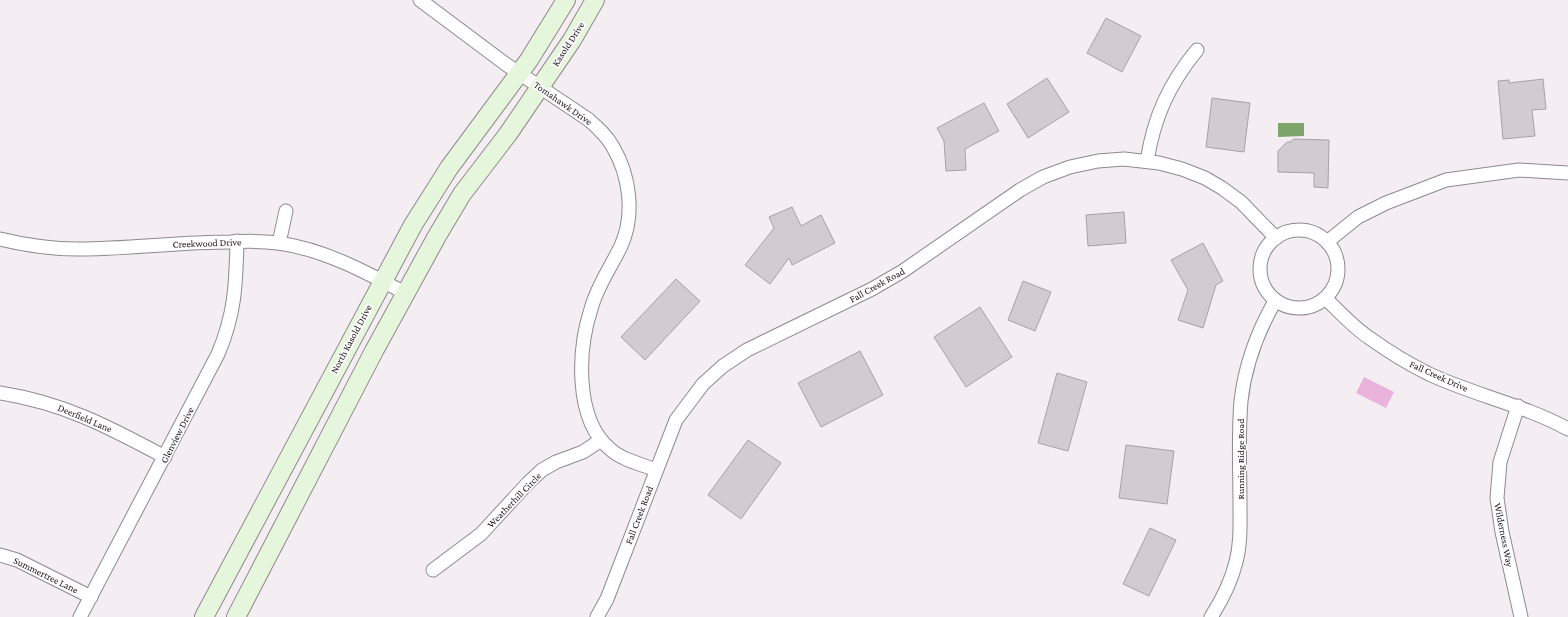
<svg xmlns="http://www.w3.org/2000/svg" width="1568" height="617" font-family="'Crimson Pro',serif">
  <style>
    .green { fill: #e9b3dc }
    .water { fill: #7ea569 }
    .building { fill: #d2ccd0; stroke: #a7a2a6 }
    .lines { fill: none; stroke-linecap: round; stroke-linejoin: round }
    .minor-casing { stroke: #8f898d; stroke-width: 15 }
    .secondary-casing { stroke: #8f898d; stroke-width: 20 }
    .minor { stroke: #fff; stroke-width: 13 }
    .secondary { stroke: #e6f6dd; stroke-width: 18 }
    .labels { text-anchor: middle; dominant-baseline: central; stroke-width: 3.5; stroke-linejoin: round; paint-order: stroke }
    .street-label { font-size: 10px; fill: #181618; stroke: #fffcfe }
  </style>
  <rect width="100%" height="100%" fill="#f4eef2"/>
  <polygon class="green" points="1364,377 1394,392 1386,408 1356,393"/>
  <polygon class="water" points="1278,123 1304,123 1304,136 1278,137"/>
  <g class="building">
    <polygon points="1106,18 1141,36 1122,72 1087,53"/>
    <polygon points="1047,78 1069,112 1028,138 1007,104"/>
    <polygon points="1543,79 1546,109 1532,110 1535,136 1503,139 1498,81 1509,80 1509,83"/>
    <polygon points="1212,98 1250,103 1244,152 1206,147"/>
    <polygon points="984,103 999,131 965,149 966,170 946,171 944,141 937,128"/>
    <polygon points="1294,139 1329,140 1328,188 1314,187 1314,173 1278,172 1278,151 1287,142 1290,142"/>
    <polygon points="792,207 801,226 821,215 835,243 792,265 789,258 770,284 745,265 774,228 769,217"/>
    <polygon points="1124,212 1126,243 1088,246 1086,215"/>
    <polygon points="1203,243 1223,281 1216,285 1203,328 1178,320 1188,290 1171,260"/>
    <polygon points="676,279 700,301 645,360 621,337"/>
    <polygon points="1023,281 1051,292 1035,331 1008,320"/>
    <polygon points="980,307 1012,357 966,387 934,337"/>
    <polygon points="860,351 883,395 821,427 798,383"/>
    <polygon points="1057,373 1087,382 1068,451 1038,443"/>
    <polygon points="748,440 781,463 741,519 708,495"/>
    <polygon points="1126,445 1174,451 1167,504 1119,498"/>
    <polygon points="1150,528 1176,540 1149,596 1123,584"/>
  </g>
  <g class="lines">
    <g class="minor-casing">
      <g id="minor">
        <path d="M 420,0 L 507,65 L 589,120 C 598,128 607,136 613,147 C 630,176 635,215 621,246 C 611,267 597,286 591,309 C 578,349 574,419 610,449 C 622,460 641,464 656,470"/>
        <path d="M 1147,161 C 1154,117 1169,84 1197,50"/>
        <circle cx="1299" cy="269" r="39"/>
        <path d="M 0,239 C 25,245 52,249 78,249 C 129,249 179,242 230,242 C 246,241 262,241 278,243 C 323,249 366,272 405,293"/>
        <polyline points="1327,242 1358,217 1386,203 1446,180 1519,170 1568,173"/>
        <polyline points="279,243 286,211"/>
        <path d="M 1325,298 C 1340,312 1354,328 1371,339 C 1389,352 1409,364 1429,374 C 1474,395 1524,405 1568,429"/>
        <path d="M 0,393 C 64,403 109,427 165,457"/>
        <polyline points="1518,406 1500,462 1497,498 1502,532 1521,617"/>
        <polyline points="0,555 17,560 91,597"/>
        <polyline points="433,570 481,534 528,483 542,470 556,462 583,452 601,440"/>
        <path d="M 80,617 L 218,354 C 235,314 236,285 237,241"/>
        <polyline points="597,617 607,599 676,420 703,384 723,366 747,350 872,289 903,271 1020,190 1043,177 1070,167 1098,161 1124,159 1159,163 1182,169 1205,178 1222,188 1241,202 1276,238"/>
        <path d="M 1211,617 C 1222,600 1231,582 1236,562 C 1241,543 1240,524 1240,504 C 1240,470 1238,435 1241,401 C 1245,365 1258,331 1275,301"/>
      </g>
    </g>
    <g class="secondary-casing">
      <g id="secondary">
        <polyline points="204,617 413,225 449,168 529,60 566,0"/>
        <polyline points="236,617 374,351 437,236 462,194 508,134 572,40 595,0"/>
      </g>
    </g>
    <use href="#minor" class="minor"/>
    <use href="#secondary" class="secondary"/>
  </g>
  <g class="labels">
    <g class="street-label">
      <text transform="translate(568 44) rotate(-57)">Kasold Drive</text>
      <text transform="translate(563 103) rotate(35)">Tomahawk Drive</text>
      <text transform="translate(207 243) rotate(-2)">Creekwood Drive</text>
      <text transform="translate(877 285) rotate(-29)">Fall Creek Road</text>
      <text transform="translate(351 339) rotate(-62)">North Kasold Drive</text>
      <text transform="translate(1439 376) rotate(24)">Fall Creek Drive</text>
      <text transform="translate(85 418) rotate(23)">Deerfield Lane</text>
      <text transform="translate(177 435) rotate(-63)">Glenview Drive</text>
      <text transform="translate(1240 459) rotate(-90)">Running Ridge Road</text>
      <text transform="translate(514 500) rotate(-46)">Weatherhill Circle</text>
      <text transform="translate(639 515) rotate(-69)">Fall Creek Road</text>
      <text transform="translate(1504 535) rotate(79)">Wilderness Way</text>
      <text transform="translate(46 575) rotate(26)">Summertree Lane</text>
    </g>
  </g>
</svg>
